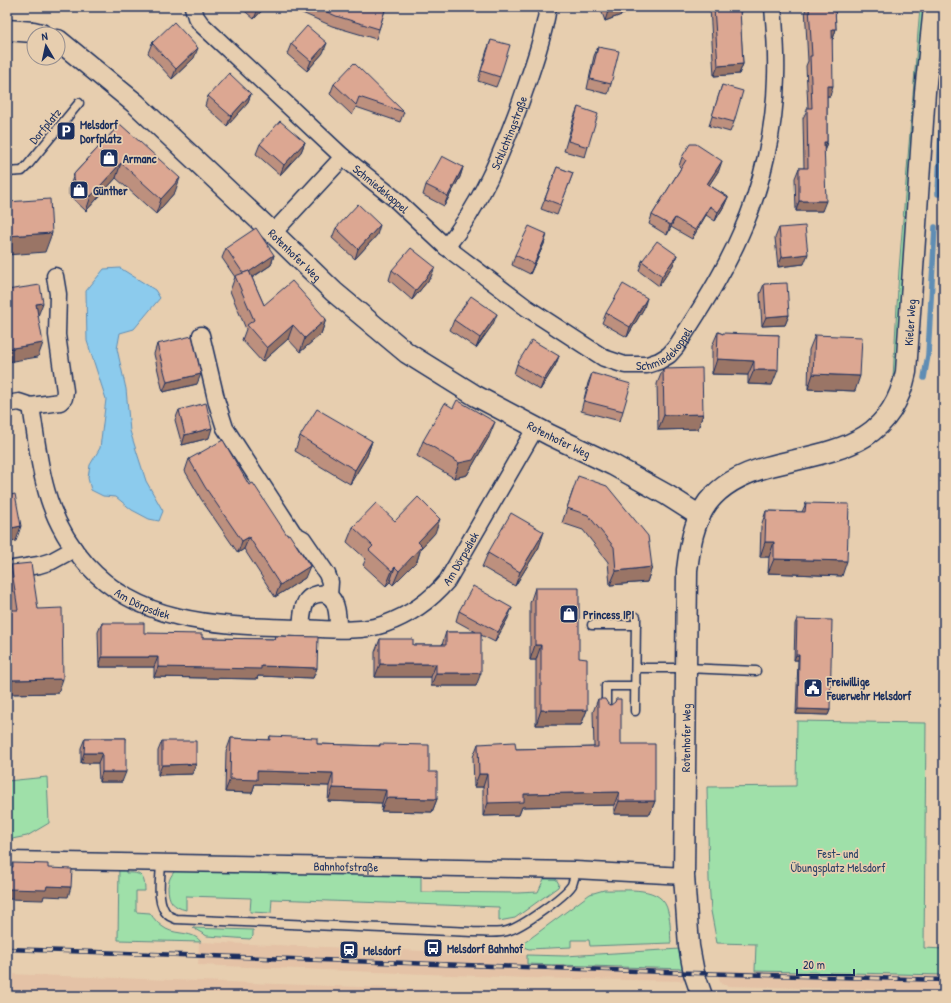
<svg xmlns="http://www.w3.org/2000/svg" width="951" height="1003" font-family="'Patrick Hand',sans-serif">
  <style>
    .built { fill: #e4c2a6 }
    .green { fill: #9fe0a9; stroke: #5d8884 }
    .water { fill: #8ccbed; stroke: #5f8db4 }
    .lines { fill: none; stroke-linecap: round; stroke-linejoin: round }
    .stream { stroke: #5f8db4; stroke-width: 5.5 }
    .service-casing { stroke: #1b2f5e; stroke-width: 11 }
    .minor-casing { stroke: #1b2f5e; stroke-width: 19 }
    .tertiary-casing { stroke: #1b2f5e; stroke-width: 23 }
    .service { stroke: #e7ceaf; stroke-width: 8 }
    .minor { stroke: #e7ceaf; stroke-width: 16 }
    .tertiary { stroke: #e7ceaf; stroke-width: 20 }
    .rail-casing { stroke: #1b2f5e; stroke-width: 4.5 }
    .rail { stroke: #e7ceaf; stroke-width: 3; stroke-dasharray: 9; stroke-linecap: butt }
    .wall { fill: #bd907e; stroke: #1b2f5e }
    .shaded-wall { fill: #9a7566; stroke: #1b2f5e }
    .building { fill: #dca792; stroke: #1b2f5e }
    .labels { text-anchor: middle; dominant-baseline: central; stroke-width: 3.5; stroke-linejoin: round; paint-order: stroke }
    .poi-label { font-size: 12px; font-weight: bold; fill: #1b2f5e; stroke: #e7ceaf; text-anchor: start }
    .street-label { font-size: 12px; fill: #1b2f5e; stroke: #e7ceaf }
    .park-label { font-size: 12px; fill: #284166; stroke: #e7ceaf }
  </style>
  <rect width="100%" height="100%" fill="#e7ceaf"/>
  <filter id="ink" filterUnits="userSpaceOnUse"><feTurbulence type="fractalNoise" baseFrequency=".025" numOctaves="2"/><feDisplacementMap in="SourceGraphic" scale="8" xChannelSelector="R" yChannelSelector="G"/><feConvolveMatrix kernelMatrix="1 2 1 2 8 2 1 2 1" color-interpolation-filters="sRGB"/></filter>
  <g filter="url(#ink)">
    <g class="built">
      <polygon points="199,942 527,955 527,964 684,969 687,981 526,978 198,965"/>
      <polygon points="723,970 944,975 944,991 728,986 721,984 717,971"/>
      <polygon points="7,974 443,990 687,992 689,996 7,996"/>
    </g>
    <g class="green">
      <polygon points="920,7 924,7 917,74 903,270 899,350 896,370 893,377 899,270"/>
      <polygon points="797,721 926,723 924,948 944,949 944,975 755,971 756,944 717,943 711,911 709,880 707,787 796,786"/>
      <polygon points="47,777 49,823 27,836 7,840 7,781"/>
      <path d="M 126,866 L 126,873 C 141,872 145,876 145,891 L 136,891 L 136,912 L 150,913 C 154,919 159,925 166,929 C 177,935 194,931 201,942 L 118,940 L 119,867 Z"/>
      <path d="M 176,870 L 421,874 L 421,892 L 518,893 L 538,892 L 544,879 L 556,879 L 559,884 L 558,887 L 515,918 L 499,921 L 499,907 L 272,899 L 271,913 L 250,912 L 251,898 L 186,896 L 186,910 C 173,907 168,901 168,887 C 169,880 170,876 176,870 Z"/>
      <path d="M 604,890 C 625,891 663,884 668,912 C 671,922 670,933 671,943 L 590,946 L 589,940 L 571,940 L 571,947 L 529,949 L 526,948 L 523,946 L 524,943 L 590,894 Z"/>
      <polygon points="193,928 253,930 253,936 250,939 207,936"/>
      <polygon points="680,949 684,969 527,964 527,955 565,956"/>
    </g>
    <polygon class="water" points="120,268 155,290 160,298 134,329 120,333 117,349 126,389 130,431 146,481 163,511 159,521 149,519 132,510 116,497 103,496 91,490 88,478 90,465 100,448 106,399 87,341 86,291 104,269"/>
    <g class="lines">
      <g class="stream">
        <polyline points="938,194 944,72"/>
        <polyline points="924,378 928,355 935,227"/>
      </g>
      <g class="service-casing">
        <g id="service">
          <polyline points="7,172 22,171 27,166 79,103"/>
          <polyline points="592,625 636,625"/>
          <polyline points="636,668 686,668 756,671"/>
          <polyline points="606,711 606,686 636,686"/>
          <polyline points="635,711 636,617"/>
          <path d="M 161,862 C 161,877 155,903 168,915 C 170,917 174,918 176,919 L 473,932 C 484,932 497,934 507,931 C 522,927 564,897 572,885 C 574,880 575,875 575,870"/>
        </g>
      </g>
      <g class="minor-casing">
        <g id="minor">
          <path id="s1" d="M 193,7 L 196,17 L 201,24 L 343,157 L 395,199 L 446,247 L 527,308 L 604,358 L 625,365 L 647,365 L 659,361 L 669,355 L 676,347 C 700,310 724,273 741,233 C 762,188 775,127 776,77 C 777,53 775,30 773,7"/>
          <polyline points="273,233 343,157"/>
          <path id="s2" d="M 446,247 C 481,205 501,155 520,104 C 531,72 543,40 548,7"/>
          <polyline points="201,335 217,403 225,428 294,534 303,539 327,574 330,582 329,596"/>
          <polyline points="7,404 19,402 31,406 60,402 64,398 65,391 57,335 58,294 55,276"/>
          <path id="s3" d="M 31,406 C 41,468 43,516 87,565 C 143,627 225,625 301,628 C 329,629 359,633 385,624 C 410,615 430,601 447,581 L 536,427"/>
          <polyline points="7,570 39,565 52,561 74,549"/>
          <path d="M 301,628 C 302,619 302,607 307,600 C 310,596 314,595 318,594 C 338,591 338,616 338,629"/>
          <path id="s4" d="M 7,860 L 575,870 L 684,876"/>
        </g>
      </g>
      <g class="tertiary-casing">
        <g id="tertiary">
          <polyline points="7,30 33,32 41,34"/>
          <path id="s5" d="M 58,40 L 136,104 L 273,233 L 334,292 L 407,353 L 476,396 L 550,435 L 613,465 L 667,495 L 700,516"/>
          <path id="s6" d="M 702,996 L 694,973 L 689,946 L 684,876 L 687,570 C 690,546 693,522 708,502 C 723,483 745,473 767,467 C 831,450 890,449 906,372 L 925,92 L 934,7"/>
        </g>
      </g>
      <use href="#service" class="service"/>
      <use href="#minor" class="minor"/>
      <use href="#tertiary" class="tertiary"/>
      <g class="rail-casing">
        <polyline id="rail" points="7,949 694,973 944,980"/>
      </g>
      <use href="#rail" class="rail"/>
    </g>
    <g class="wall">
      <polygon points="240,7 265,7 254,19"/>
      <polygon points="302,7 386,7 376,39 332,26 300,12"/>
      <polygon points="600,7 633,7 632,11 605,21"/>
      <polygon points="710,7 742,7 740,15 743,64 739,74 714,76"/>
      <polygon points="805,7 835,7 836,29 833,39 832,39 830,96 827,96 827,142 824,151 822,211 796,211 795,178 799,168 804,168 803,118 808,108 806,66 808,61"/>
      <polygon points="491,40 500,77 496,87 478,81 487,50"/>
      <polygon points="152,43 194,58 172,79 148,53"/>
      <polygon points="291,44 323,53 307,71 287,54"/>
      <polygon points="598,47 611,84 608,94 587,89 594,56"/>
      <polygon points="334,84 404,112 400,122 356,107 352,115 330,94"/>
      <polygon points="722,85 734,122 730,132 709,126"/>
      <polygon points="251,94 247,104 227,126 205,106 208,96"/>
      <polygon points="578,107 588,147 585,157 564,151 574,117"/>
      <polygon points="120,124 175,192 156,214 116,178 86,211 69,195 69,189 74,174"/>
      <polygon points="305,142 301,152 280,175 256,154 260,144"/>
      <polygon points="682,157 719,170 709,185 728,197 724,206 715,221 706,215 692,239 671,227 667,235 649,224 652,215 681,168 679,166"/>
      <polygon points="463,167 460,177 444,206 423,195 426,185"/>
      <polygon points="557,167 573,173 557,215 541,209"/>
      <polygon points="336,228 377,235 355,259 332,238"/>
      <polygon points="779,228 804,264 778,267 775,238"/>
      <polygon points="547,234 544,244 530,274 512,265 515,255"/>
      <polygon points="226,248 274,255 271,265 252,278 264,305 326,319 321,334 300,352 288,339 262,362 242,340 246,329 230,291 235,277 222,258"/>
      <polygon points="677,255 673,265 659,286 639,271 642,261"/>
      <polygon points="392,270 431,277 412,300 389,280"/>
      <polygon points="764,284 789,315 785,325 762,326 760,294"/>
      <polygon points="644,308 627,337 602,323 606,313"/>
      <polygon points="454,320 493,324 476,348 450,330"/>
      <polygon points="718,332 723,334 779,335 772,385 748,384 748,375 712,374 712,346"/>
      <polygon points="815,335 855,391 808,389 809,350"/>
      <polygon points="157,344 197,384 163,392 154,354"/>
      <polygon points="559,356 555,366 540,390 514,374 517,364"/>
      <polygon points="663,369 703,414 698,429 658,430 657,384"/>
      <polygon points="592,373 623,411 620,421 581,411 588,383"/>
      <polygon points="179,410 209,438 182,445 175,420"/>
      <polygon points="300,436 372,441 367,456 350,484 295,451"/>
      <polygon points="489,437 467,475 454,478 417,456 423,441"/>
      <polygon points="189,459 249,485 305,578 275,597 244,549 238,553 201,499 185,471"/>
      <polygon points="573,490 652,567 647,582 610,585 608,562 583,530 562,523"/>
      <polygon points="806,503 842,576 768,573 769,557 760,557 761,526 766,511 802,512"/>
      <polygon points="395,521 435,533 421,548 417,561 393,585 390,582 386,586 363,565 366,559 347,542 353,527"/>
      <polygon points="539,547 515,586 482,567 488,553"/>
      <polygon points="11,565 38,609 58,693 7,694 7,615 9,610 11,610 7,586 7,576"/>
      <polygon points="535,588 579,658 587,710 581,725 536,725 536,660 530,660 530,603"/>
      <polygon points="459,611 508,618 495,642 481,635 476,686 431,686 431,677 375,677 375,652 380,639 413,645 442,645 446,632 476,632 456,621"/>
      <polygon points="797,619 830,710 828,715 796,714 798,660 794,660 795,624"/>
      <polygon points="102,623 144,633 202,638 274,639 275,636 317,668 313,678 258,676 257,679 154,677 154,667 99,667 98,632"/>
      <polygon points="598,699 621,744 655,801 650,814 614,814 614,805 522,807 519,815 483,816 483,787 474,787 473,757 478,744 516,749 594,747 593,712"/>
      <polygon points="270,736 317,744 379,746 380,744 429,772 437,799 432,812 381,811 382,803 328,801 329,786 255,784 252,793 225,792 226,752 231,738 269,740"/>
      <polygon points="85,738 126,738 122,782 99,782 98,763 81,763 81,748"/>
      <polygon points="162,741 192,774 158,775 158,751"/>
    </g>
    <g class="shaded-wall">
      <polygon points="260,7 265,7 254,19 258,9"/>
      <polygon points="618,7 633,7 632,11 605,21 608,11"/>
      <polygon points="832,29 836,29 833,39 828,39"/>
      <polygon points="327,43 323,53 307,71 311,61"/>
      <polygon points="198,48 194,58 172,79 176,69"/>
      <polygon points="743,64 739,74 714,76 718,66"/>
      <polygon points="827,86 833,86 830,96 823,96"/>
      <polygon points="251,94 247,104 227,126 231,116"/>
      <polygon points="305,142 301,152 280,175 284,165"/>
      <polygon points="824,142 827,142 824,152"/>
      <polygon points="722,161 719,170 704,193 707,184"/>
      <polygon points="121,163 116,178 86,211 91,196"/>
      <polygon points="463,167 460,177 444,206 448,196"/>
      <polygon points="180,178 175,192 156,214 161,199"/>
      <polygon points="728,197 724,206 715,221 718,212"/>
      <polygon points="799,201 826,201 822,211 796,211"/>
      <polygon points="710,206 706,215 692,239 695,230"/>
      <polygon points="675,218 671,227 667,235 670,225"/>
      <polygon points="380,225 377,235 355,259 358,249"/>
      <polygon points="52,233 45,252 7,255 7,236"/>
      <polygon points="547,234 544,244 530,274 534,264"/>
      <polygon points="808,254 804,264 778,267 782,257"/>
      <polygon points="274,255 271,265 240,285 244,275"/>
      <polygon points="677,255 673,265 659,286 662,276"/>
      <polygon points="435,267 431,277 412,300 416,290"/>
      <polygon points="647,298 644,308 627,337 630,327"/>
      <polygon points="43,303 38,316 36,304"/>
      <polygon points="497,314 493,324 476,348 480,338"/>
      <polygon points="789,315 785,325 762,326 766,317"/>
      <polygon points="326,319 321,334 300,352 305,338"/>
      <polygon points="293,325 288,339 262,362 267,348"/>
      <polygon points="43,343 38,357 7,362 7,349"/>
      <polygon points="559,356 555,366 540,390 544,380"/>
      <polygon points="717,359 754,361 748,375 712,374"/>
      <polygon points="754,370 778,370 772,385 748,384"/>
      <polygon points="201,374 197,384 163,392 167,382"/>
      <polygon points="813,374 860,376 855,391 808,389"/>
      <polygon points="703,414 698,429 658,430 664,415"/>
      <polygon points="495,422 489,437 467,475 454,478 459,463"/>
      <polygon points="212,428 209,438 182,445 185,435"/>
      <polygon points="372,441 367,456 350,484 355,470"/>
      <polygon points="440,519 435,533 421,548 417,561 393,585 399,571 418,542"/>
      <polygon points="21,526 16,541 7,543 7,529"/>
      <polygon points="544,532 539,547 515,586 520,572"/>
      <polygon points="249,537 244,549 238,553 242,541"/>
      <polygon points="765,542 774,542 769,557 760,557"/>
      <polygon points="774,559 847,561 842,576 768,573"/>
      <polygon points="310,566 305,578 275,597 280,585"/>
      <polygon points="395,567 390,582 386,586 392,571"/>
      <polygon points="652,567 647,582 610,585 616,571"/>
      <polygon points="512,608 508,618 495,642 498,632"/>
      <polygon points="535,645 541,645 536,660 530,660"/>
      <polygon points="796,655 799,655 798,660 794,660"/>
      <polygon points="102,657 158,657 154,667 99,667"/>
      <polygon points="380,664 436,664 431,677 375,677"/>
      <polygon points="261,666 317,668 313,678 258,676 257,679 154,677 158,667"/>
      <polygon points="436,673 481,673 476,686 431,686"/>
      <polygon points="63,679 58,693 7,694 7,688 10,680"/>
      <polygon points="798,709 830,710 828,715 796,714"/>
      <polygon points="541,710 587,710 581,725 536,725"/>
      <polygon points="84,753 102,753 98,763 81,763"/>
      <polygon points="196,764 192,774 158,775 162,765"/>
      <polygon points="257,771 333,773 329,786 255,784 252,793 225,792 230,779"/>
      <polygon points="102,772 126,772 122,782 99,782"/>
      <polygon points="479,774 487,774 483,787 474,787"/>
      <polygon points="333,788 386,790 382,803 328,801"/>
      <polygon points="619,792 614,805 522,807 519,815 483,816 488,803 524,794"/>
      <polygon points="386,798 437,799 432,812 381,811"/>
      <polygon points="619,801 655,801 650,814 614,814"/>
      <polygon points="47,886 71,887 68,897 44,896 43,900 7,899 7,889"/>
    </g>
    <g class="building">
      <polygon points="316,7 386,7 379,29 336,16"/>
      <polygon points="607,7 618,7 608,11"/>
      <polygon points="714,7 742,7 742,9 740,10 743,64 718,66"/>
      <polygon points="809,7 835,7 836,29 832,29 833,86 827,86 827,142 824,142 826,201 799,201 799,168 808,168 807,108 812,108 810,56 812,56"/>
      <polygon points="174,22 198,48 176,69 152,43"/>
      <polygon points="307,26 327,43 311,61 291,44"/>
      <polygon points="491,40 510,45 500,77 481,71"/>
      <polygon points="598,47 619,51 611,84 590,79"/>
      <polygon points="354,63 404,112 359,97 356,105 334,84"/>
      <polygon points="229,73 251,94 231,116 208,96"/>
      <polygon points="722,85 743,91 734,122 712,116"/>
      <polygon points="578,107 598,114 588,147 568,141"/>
      <polygon points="280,121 305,142 284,165 260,144"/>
      <polygon points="120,124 180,178 161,199 121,163 91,196 74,180 74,174"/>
      <polygon points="690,144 696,144 722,161 707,184 728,197 718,212 710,206 695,230 675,218 670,225 652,215 686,160 682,157"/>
      <polygon points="442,156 463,167 448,196 426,185"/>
      <polygon points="557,167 573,173 561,205 545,199"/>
      <polygon points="50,199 52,233 7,236 7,202"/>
      <polygon points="358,204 380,225 358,249 336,228"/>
      <polygon points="529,226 547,234 534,264 515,255"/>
      <polygon points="805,226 808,254 782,257 779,228"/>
      <polygon points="256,228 274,255 249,272 249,271 243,273 226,248"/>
      <polygon points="657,241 677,255 662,276 642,261"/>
      <polygon points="411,248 435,267 416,290 392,270"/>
      <polygon points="249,271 264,305 292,281 326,319 305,338 293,325 267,348 247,325 254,320 235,276"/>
      <polygon points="787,283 789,315 766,317 764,284"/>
      <polygon points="623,284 647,298 630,327 606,313"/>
      <polygon points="40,285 43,303 36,304 43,343 7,349 7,290"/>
      <polygon points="471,296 497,314 480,338 454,320"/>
      <polygon points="718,332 723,334 723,333 779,335 778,370 754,370 754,361 717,359"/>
      <polygon points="815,335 862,337 860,376 813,374"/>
      <polygon points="192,336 201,374 167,382 157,344"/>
      <polygon points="532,340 559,356 544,380 517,364"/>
      <polygon points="702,368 703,414 664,415 663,369"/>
      <polygon points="592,373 631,384 623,411 584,401"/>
      <polygon points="457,400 495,422 473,460 459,463 423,441 445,403 453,408"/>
      <polygon points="206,403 212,428 185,435 179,410"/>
      <polygon points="317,409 372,441 355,470 300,436"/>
      <polygon points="223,440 249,485 253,483 287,535 289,534 310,566 280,585 249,537 242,541 205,487 189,459"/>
      <polygon points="578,476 607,486 648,536 652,567 616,571 614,547 588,515 567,508"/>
      <polygon points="15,494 21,526 7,529 7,496"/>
      <polygon points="418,497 440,519 418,542 422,546 399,571 395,567 392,571 369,550 373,546 353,527 376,503 395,521"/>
      <polygon points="806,503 849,504 847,561 774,559 774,542 765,542 766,511 805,512"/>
      <polygon points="511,513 544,532 520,572 488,553"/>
      <polygon points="31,563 38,609 62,608 63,679 10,680 9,610 18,610 11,565"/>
      <polygon points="473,586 512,608 498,632 459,611"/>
      <polygon points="535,588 579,588 579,658 587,659 587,710 541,710 541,645 535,645"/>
      <polygon points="797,619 832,620 830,710 798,709 799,655 796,655"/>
      <polygon points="102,623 144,623 144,633 202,634 202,638 275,639 275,636 318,637 317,668 261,666 261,669 158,667 158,657 102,657"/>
      <polygon points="446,632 481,632 481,673 436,673 436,664 380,664 380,639 413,639 413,645 446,645"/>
      <polygon points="598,699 605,699 608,704 611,705 615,702 616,699 621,699 621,744 655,744 655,801 619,801 619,792 524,794 524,802 488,803 487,774 479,774 478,744 515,742 516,749 598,747"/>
      <polygon points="270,736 317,738 317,744 380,746 380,744 429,745 429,772 437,772 437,799 386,798 386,790 333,788 333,773 257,771 257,780 230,779 231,738 270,740"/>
      <polygon points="85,738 126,738 126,772 102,772 102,753 84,753"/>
      <polygon points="162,741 196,741 196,764 162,765"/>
      <polygon points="13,863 48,864 48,868 72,869 71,887 47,886 46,890 7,889 7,867 13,867"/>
    </g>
  </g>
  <defs>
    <g id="parking-square" transform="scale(1)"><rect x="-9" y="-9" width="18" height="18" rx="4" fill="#1b2f5e" stroke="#e7ceaf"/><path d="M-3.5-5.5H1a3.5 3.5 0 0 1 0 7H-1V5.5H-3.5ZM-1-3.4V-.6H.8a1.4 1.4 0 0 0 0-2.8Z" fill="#fff"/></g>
    <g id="shop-square" transform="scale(1)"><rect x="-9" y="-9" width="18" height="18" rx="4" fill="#1b2f5e" stroke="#e7ceaf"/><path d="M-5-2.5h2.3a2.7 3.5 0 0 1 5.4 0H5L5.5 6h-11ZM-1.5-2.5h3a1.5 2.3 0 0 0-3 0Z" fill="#fff"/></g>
    <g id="civic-square" transform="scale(1)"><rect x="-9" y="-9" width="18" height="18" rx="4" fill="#1b2f5e" stroke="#e7ceaf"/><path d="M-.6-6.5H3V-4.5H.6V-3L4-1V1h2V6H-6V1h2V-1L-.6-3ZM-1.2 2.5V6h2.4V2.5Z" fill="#fff"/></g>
    <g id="bus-square" transform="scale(1)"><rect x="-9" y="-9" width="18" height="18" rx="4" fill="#1b2f5e" stroke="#e7ceaf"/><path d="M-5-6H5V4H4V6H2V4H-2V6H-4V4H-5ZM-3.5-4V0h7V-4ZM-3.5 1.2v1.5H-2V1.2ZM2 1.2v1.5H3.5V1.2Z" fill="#fff"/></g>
    <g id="station-square" transform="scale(1)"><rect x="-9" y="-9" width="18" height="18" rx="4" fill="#1b2f5e" stroke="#e7ceaf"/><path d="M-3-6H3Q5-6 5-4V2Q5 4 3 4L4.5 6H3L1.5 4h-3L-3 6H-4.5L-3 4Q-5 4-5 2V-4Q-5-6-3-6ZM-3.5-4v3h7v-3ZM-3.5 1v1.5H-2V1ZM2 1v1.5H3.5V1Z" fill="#fff"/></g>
  </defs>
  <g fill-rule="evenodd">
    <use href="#parking-square" x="66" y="131"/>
    <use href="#shop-square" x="109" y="158"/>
    <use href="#shop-square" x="79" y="190"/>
    <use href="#shop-square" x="569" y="614"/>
    <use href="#civic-square" x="813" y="688"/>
    <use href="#bus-square" x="433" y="948"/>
    <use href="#station-square" x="349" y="950"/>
  </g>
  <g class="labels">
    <g class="poi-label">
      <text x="80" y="124">Melsdorf<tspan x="80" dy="14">Dorfplatz</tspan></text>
      <text x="123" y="158">Armanc</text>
      <text x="93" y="190">Günther</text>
      <text x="583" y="614">Princess IPI</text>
      <text x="827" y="681">Freiwillige<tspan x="827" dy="14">Feuerwehr Melsdorf</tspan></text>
      <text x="447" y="948">Melsdorf Bahnhof</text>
      <text x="363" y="950">Melsdorf</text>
    </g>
    <g class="street-label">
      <text transform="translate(45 126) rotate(-50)">Dorfplatz</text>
      <text stroke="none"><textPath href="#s2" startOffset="131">Schlichtingstraße</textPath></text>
      <text stroke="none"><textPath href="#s1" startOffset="263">Schmiedekoppel</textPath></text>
      <text stroke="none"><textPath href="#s5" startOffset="320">Rotenhofer Weg</textPath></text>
      <text stroke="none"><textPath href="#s6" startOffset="801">Kieler Weg</textPath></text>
      <text stroke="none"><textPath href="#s1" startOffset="611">Schmiedekoppel</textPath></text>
      <text stroke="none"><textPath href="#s5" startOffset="644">Rotenhofer Weg</textPath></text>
      <text stroke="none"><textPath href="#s3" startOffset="589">Am Dörpsdiek</textPath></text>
      <text stroke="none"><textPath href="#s3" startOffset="240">Am Dörpsdiek</textPath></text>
      <text stroke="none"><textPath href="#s6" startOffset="260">Rotenhofer Weg</textPath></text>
      <text stroke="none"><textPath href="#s4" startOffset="339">Bahnhofstraße</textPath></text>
    </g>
    <g class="park-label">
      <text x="838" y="853">Fest- und<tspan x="838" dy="14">Übungsplatz Melsdorf</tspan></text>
    </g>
  </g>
  <rect width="951" height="1003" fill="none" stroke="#e7ceaf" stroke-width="24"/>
  <rect x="12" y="12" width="927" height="979" fill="none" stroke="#1b2f5e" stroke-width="1.5" filter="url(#ink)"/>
  <g transform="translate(46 46) rotate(351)"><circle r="19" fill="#e7ceaf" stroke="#958e8f"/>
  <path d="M0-3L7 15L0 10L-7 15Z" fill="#1b2f5e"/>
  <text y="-6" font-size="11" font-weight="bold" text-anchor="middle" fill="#1b2f5e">N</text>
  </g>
  <path d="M797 969v6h57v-6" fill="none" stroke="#1b2f5e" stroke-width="2"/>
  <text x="803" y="969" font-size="12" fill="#1b2f5e" stroke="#e7ceaf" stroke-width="3" paint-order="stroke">20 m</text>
</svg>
